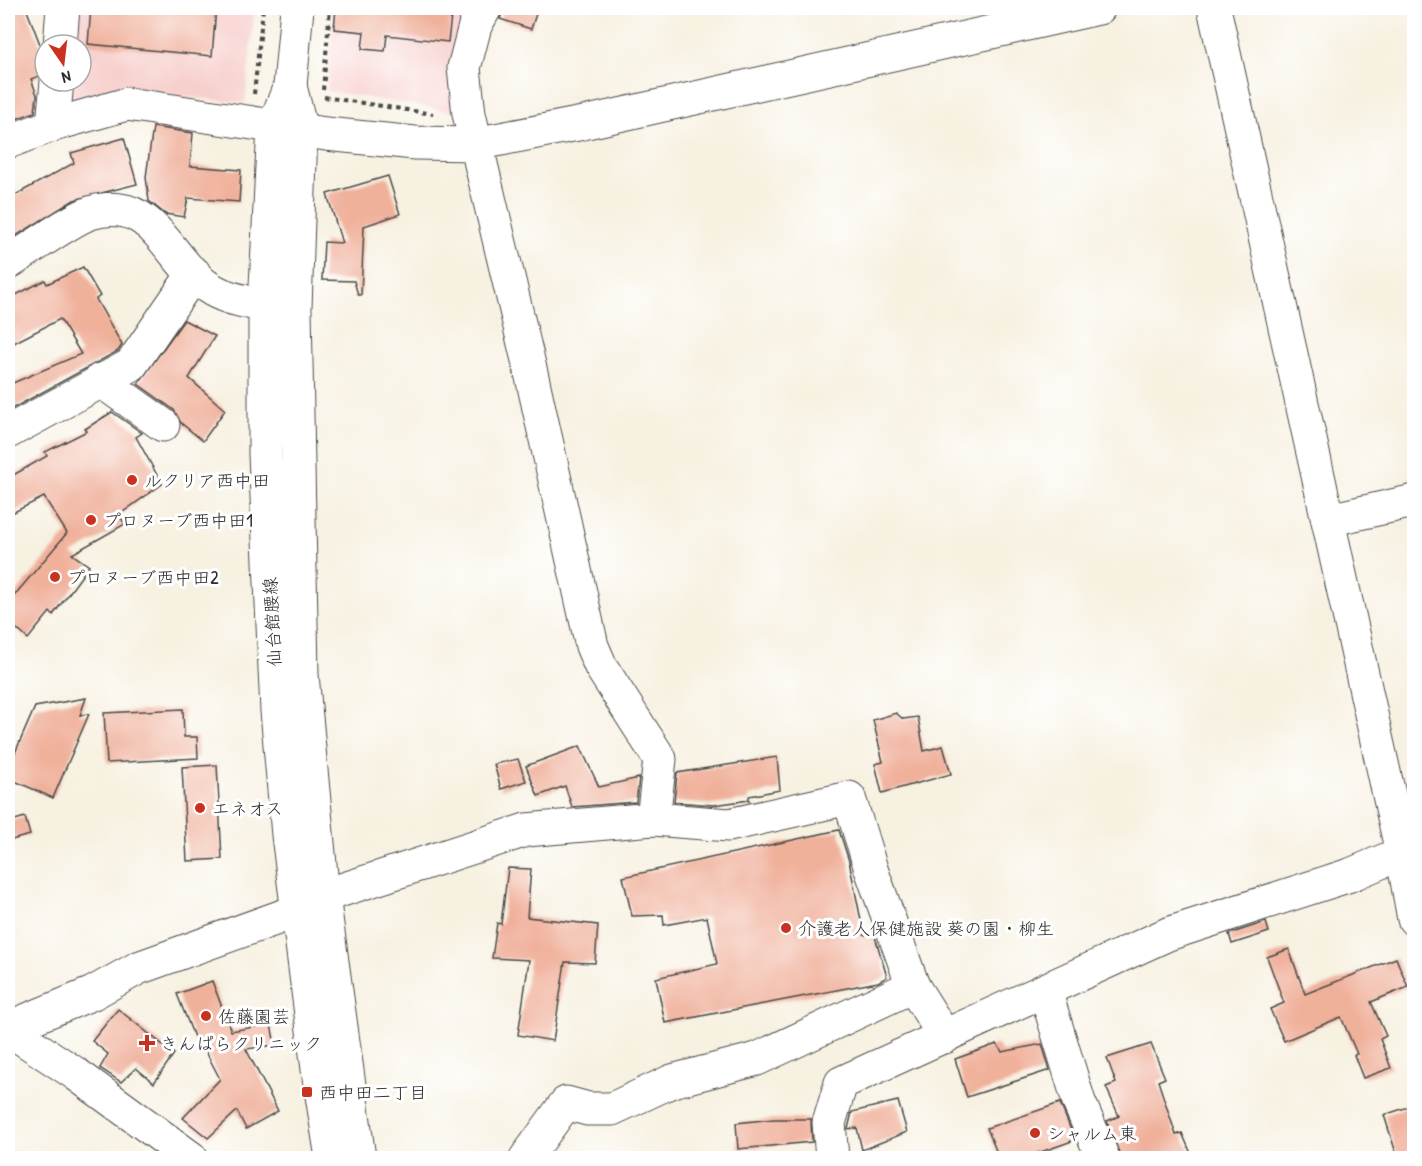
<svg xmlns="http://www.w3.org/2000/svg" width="1422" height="1166" font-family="'Patrick Hand','Klee One',sans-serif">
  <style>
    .built { fill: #f7d0cd }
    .building { fill: #f0b19b }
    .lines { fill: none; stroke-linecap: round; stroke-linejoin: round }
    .minor-casing { stroke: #4a4946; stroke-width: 35 }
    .major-casing { stroke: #4a4946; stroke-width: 35 }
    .path { stroke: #4a4946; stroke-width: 4; stroke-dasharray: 4.5 4.5; stroke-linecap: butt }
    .minor { stroke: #fff; stroke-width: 33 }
    .major { stroke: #fff; stroke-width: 33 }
    .poi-dot { fill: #c8321e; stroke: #fff; stroke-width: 2 }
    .labels { text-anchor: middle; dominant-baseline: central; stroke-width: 6; stroke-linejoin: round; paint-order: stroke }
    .poi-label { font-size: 18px; fill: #2b2b2b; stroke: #fff; text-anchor: start }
    .street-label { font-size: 18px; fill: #2b2b2b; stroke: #fff }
  </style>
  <rect width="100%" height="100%" fill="#fff"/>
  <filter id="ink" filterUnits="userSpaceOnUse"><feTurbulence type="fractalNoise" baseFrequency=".0167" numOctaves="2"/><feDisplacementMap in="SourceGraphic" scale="12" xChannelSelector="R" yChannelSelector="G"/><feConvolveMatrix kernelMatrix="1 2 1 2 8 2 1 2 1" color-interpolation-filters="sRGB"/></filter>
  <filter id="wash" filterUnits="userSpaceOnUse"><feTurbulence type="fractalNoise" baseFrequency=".008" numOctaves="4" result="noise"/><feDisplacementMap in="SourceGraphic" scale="24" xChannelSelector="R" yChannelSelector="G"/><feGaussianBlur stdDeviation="1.35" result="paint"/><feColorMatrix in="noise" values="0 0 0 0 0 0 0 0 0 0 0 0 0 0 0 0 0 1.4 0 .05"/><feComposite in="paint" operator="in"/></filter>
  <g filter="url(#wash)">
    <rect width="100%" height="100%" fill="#f7f1e1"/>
    <g class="built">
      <polygon points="74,8 255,8 245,103 116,90 73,102 64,99 66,81 81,81 81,45 70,45"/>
      <polygon points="334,8 472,8 456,112 327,91"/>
    </g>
    <g id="blocks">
      <g class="building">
        <polygon points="8,8 26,8 45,57 45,67 40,76 31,79 37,95 35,112 8,122"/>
        <polygon points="91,8 216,8 212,56 88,44"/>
        <polygon points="336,8 452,8 448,42 387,35 385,51 362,49 364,32 334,29"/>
        <polygon points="504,8 538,8 531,29 500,19"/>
        <polygon points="153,127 193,133 190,166 241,170 239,202 188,198 184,217 165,214 149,201 146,177"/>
        <polygon points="124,138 137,184 74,200 8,241 8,199 74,163 71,153"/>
        <polygon points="388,176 400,214 364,226 361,295 358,295 354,281 322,280 324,242 342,243 327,194"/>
        <polygon points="83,267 100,296 96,299 122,345 118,351 8,411 8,385 81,354 60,319 8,346 8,299 45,280 47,284"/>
        <polygon points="184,320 215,336 189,378 225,410 203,441 181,423 174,410 138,384"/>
        <polygon points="112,412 142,433 136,437 162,484 119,515 125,524 72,554 89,566 53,615 50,612 28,639 8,621 8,603 67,533 44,497 8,515 8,478 47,456 45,452 87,431 85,429"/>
        <polygon points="86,698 80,715 89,714 53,798 8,778 8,769 35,707"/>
        <polygon points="183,709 184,737 197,737 198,758 107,763 104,713"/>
        <polygon points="896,713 903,719 918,717 924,751 943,746 951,774 882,793 875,764 883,762 873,720"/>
        <polygon points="580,746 599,787 639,778 636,802 572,807 565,786 538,796 526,766"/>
        <polygon points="777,757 780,790 749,796 749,800 714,805 674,802 677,773"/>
        <polygon points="518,759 526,781 501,789 494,764"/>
        <polygon points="217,765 222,859 187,861 182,767"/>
        <polygon points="25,817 30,835 8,841 8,822"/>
        <polygon points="839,830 849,861 864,935 874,933 887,977 878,982 665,1023 656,978 717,964 707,917 664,925 663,915 632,916 623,877"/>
        <polygon points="508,868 531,869 527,917 598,925 595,963 565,962 553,1041 518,1035 529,960 492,958 497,923 501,924"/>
        <polygon points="1266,922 1269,932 1232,944 1229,934"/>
        <polygon points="1289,949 1305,994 1396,958 1408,987 1371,1002 1386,1036 1380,1039 1391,1068 1363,1078 1354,1055 1357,1054 1341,1017 1284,1041 1270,1009 1284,1003 1267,957"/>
        <polygon points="212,981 231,1031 271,1024 275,1045 246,1049 278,1111 246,1129 237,1111 208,1138 183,1118 220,1079 205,1050 200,1052 177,994"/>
        <polygon points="118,1009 174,1054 154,1083 136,1068 121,1082 100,1068 108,1054 92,1041"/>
        <polygon points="997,1044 1002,1052 1042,1044 1050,1070 967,1097 955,1059"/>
        <polygon points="1151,1044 1165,1078 1158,1081 1176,1135 1182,1133 1193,1158 1121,1158 1107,1121 1119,1116 1106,1087 1116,1083 1107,1058"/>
        <polygon points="898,1101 907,1132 862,1150 857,1128 848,1129 852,1112"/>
        <polygon points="1060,1103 1075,1140 1024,1158 999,1158 987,1128"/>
        <polygon points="1414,1105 1414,1151 1397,1156 1384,1115"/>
        <polygon points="774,1119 811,1119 812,1142 738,1149 736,1123"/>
      </g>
    </g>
  </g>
  <g filter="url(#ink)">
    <use href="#blocks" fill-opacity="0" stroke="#4a4946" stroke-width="1.5"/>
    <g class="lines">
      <g class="minor-casing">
        <g id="minor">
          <polyline points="485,8 475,26 464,68 469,114 532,377 592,646 601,667 660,759 653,819 729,825 849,798 871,869 913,986 945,1037"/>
          <polyline points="1214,8 1402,853 1414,919"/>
          <polyline points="60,45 63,8"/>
          <polyline points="53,125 57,81"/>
          <polyline points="8,142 53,125 127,104 326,134 415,143 475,144 583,123 1099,8"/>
          <path d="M 8,263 C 28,251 70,220 90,213 C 153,193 166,258 208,287 C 225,299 246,301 265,306"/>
          <polyline points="100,380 163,425"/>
          <polyline points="8,432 131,365 194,273"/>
          <polyline points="1328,520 1414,501"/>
          <polyline points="323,896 526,830 653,819"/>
          <polyline points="1045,990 1079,1102 1103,1158"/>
          <polyline points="8,1028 93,993 138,968 297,911"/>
          <polyline points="8,1029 76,1074 191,1158"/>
          <polyline points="526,1158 566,1103 588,1109 612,1109 672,1081 757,1059 913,986"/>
          <polyline points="832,1158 829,1123 841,1083 1168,934 1350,875 1402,853"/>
        </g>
      </g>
      <g class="major-casing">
        <g id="major">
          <polyline points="297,8 290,86 274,126 265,306 265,454 277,711 288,835 319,1077 332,1158"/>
          <polyline points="290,86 301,130 295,309 302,675 323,896 359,1158"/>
        </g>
      </g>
      <g class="path">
        <polyline points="323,90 330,8"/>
        <polyline points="254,94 263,8"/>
        <polyline points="324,97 433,114"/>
      </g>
      <use href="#minor" class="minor"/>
      <use href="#major" class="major"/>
    </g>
  </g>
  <g class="poi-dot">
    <circle cx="132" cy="480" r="6"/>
    <circle cx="91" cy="520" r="6"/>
    <circle cx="55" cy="577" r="6"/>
    <circle cx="200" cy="808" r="6"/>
    <circle cx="786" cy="928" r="6"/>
    <circle cx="206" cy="1016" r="6"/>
    <path d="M144 1034h6v6h6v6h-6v6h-6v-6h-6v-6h6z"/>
    <rect x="301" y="1086" width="12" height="12" rx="3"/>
    <circle cx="1035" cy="1133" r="6"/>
  </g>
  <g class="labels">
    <g class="poi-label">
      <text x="144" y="480">ルクリア西中田</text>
      <text x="103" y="520">プロヌーブ西中田1</text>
      <text x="67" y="577">プロヌーブ西中田2</text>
      <text x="212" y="808">エネオス</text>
      <text x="798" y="928">介護老人保健施設 葵の園・柳生</text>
      <text x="218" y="1016">佐藤園芸</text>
      <text x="160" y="1043">きんぱらクリニック</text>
      <text x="319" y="1092">西中田二丁目</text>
      <text x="1047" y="1133">シャルム東</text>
    </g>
    <g class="street-label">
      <text transform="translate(272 622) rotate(-93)">仙台館腰線</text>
    </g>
  </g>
  <rect width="1422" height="1166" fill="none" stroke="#fff" stroke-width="30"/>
  <g transform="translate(63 63) rotate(166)"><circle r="28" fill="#ffffff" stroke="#aaaaaa" stroke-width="1.5"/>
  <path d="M0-4.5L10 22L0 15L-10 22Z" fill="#c8321e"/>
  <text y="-9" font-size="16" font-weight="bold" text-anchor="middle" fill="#2b2b2b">N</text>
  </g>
</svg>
